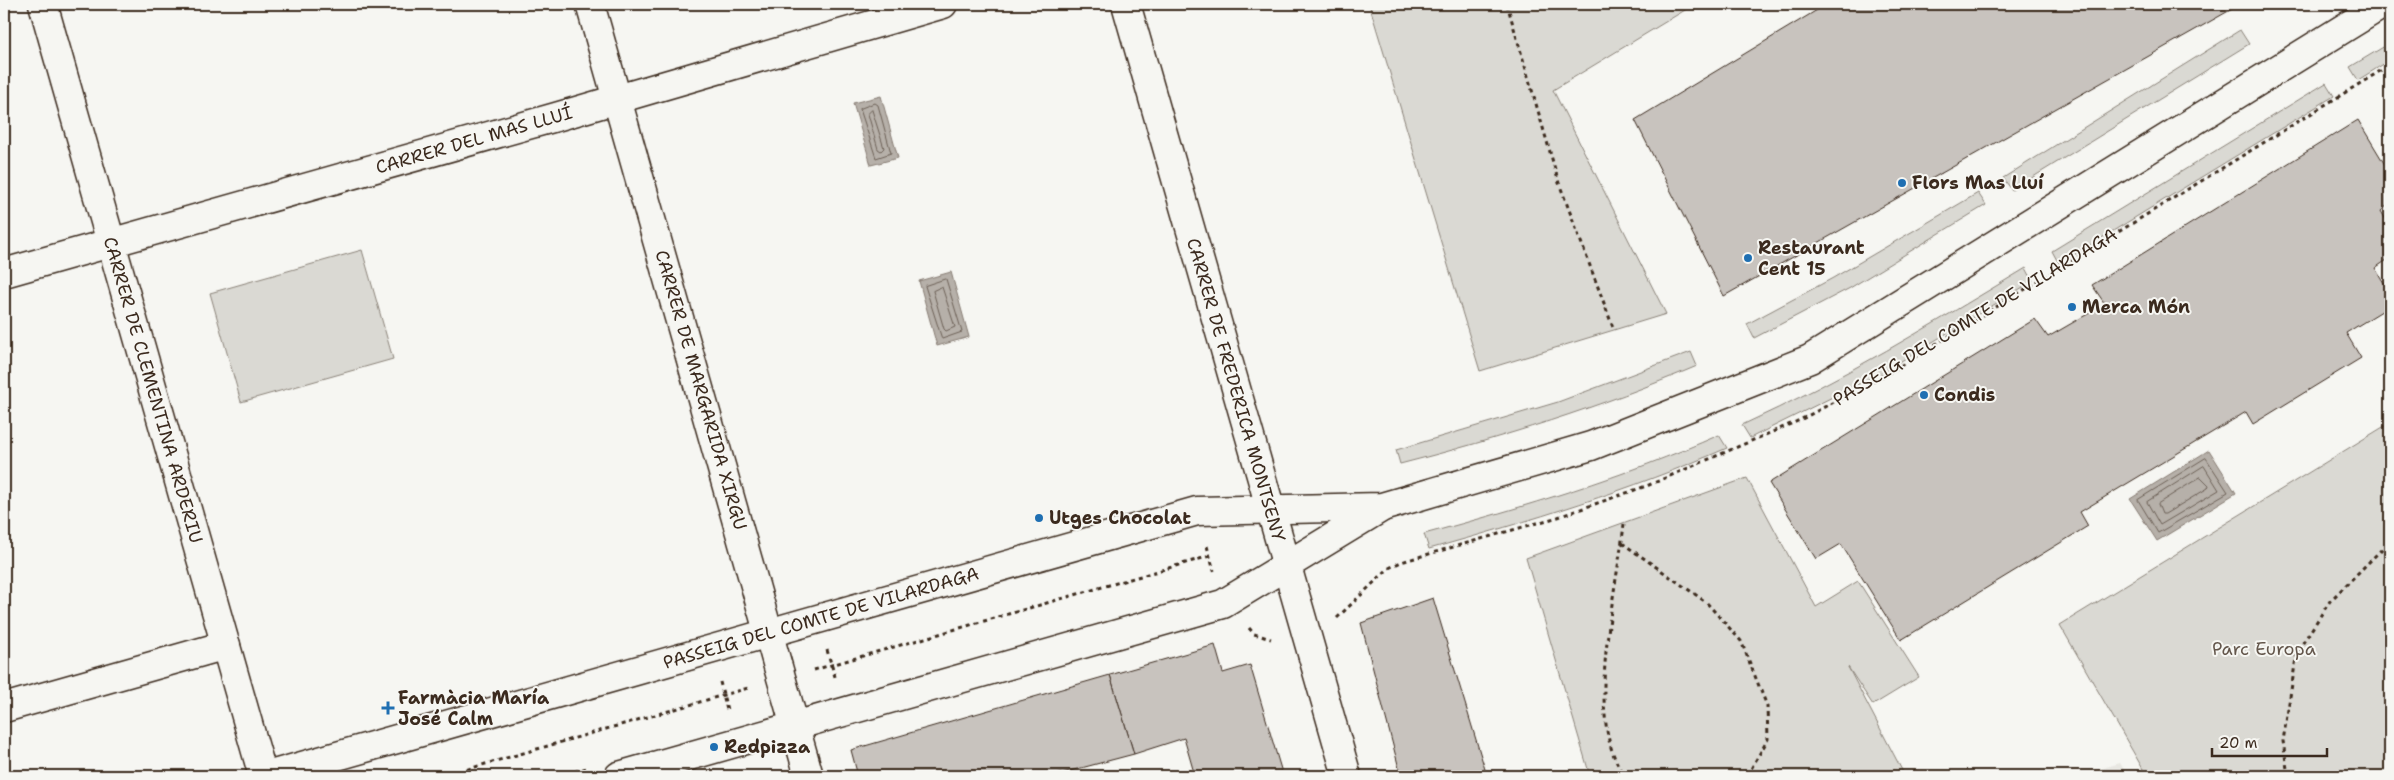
<svg xmlns="http://www.w3.org/2000/svg" width="2394" height="780" font-family="'Shantell Sans',sans-serif">
  <style>
    .built { fill: #e8e7e2 }
    .green { fill: #dad9d3; stroke: #8a8278 }
    .water { fill: #b6b0a9; stroke: #857a71 }
    .lines { fill: none; stroke-linecap: round; stroke-linejoin: round }
    .shore { stroke: #6c6056; stroke-width: 1 }
    .building { fill: #c8c3be; stroke: #3b2a1e }
    .minor-casing { stroke: #3b2a1e; stroke-width: 31 }
    .path { stroke: #3b2a1e; stroke-width: 3; stroke-dasharray: 4 4; stroke-linecap: butt }
    .minor { stroke: #f6f6f2; stroke-width: 28 }
    .poi-dot { fill: #1f6fb2; stroke: #f6f6f2; stroke-width: 2 }
    .labels { text-anchor: middle; dominant-baseline: central; stroke-width: 4; stroke-linejoin: round; paint-order: stroke }
    .street-label { font-size: 18px; fill: #3b2a1e; stroke: #f6f6f2 }
    .poi-label { font-size: 18px; font-weight: bold; fill: #3b2a1e; stroke: #f6f6f2; text-anchor: start }
    .park-label { font-size: 18px; fill: #63564b; stroke: #f6f6f2 }
  </style>
  <rect width="100%" height="100%" fill="#f6f6f2"/>
  <filter id="ink" filterUnits="userSpaceOnUse"><feTurbulence type="fractalNoise" baseFrequency=".02" numOctaves="2"/><feDisplacementMap in="SourceGraphic" scale="10" xChannelSelector="R" yChannelSelector="G"/><feConvolveMatrix kernelMatrix="1 2 1 2 8 2 1 2 1" color-interpolation-filters="sRGB"/></filter>
  <g filter="url(#ink)">
    <polygon class="built" points="2120,763 2128,776 2076,776"/>
    <g class="green">
      <polygon points="1369,4 1695,4 1553,90 1666,314 1480,371"/>
      <polygon points="2240,30 2249,44 2012,190 2003,178"/>
      <polygon points="2390,43 2390,60 2358,80 2350,67"/>
      <polygon points="2326,83 2334,96 2059,264 2052,251"/>
      <polygon points="1978,193 1986,205 1850,288 1754,338 1747,324 1833,278"/>
      <polygon points="362,250 393,359 241,402 210,293"/>
      <path d="M 2026,268 L 2033,281 L 1883,372 L 1750,438 L 1742,425 C 1841,380 1933,324 2026,268 Z"/>
      <path d="M 1691,352 L 1697,366 C 1601,407 1501,438 1400,464 L 1396,450 L 1558,402 Z"/>
      <polygon points="2390,417 2390,776 2147,776 2060,625 2388,424"/>
      <path d="M 1719,435 L 1727,448 C 1631,490 1530,521 1429,549 L 1424,534 C 1525,507 1624,477 1719,435 Z"/>
      <polygon points="1747,478 1816,607 1858,581 1919,677 1873,705 1848,667 1905,776 1590,776 1526,558"/>
    </g>
    <g class="water">
      <polygon points="881,96 898,158 871,165 853,103"/>
      <polygon points="951,272 969,337 937,346 919,281"/>
      <polygon points="2209,450 2236,493 2157,541 2130,499"/>
    </g>
    <g class="lines">
      <g class="shore">
        <polygon points="875,103 878,105 891,153 876,158 860,109"/>
        <polygon points="872,110 884,148 881,151 878,149 868,114"/>
        <polygon points="946,279 962,332 942,339 925,286"/>
        <polygon points="942,287 955,327 946,331 944,329 933,291"/>
        <polygon points="2206,458 2228,492 2158,533 2138,500"/>
        <polygon points="2204,466 2219,490 2160,525 2147,502"/>
        <polygon points="2201,477 2209,485 2208,488 2165,514 2162,514 2158,504"/>
      </g>
    </g>
    <g class="building">
      <polygon points="1827,4 2241,4 1724,296 1635,120"/>
      <polygon points="2358,120 2390,173 2390,203 2381,211 2390,227 2390,258 2375,268 2390,293 2390,306 2346,333 2361,358 2253,424 2246,412 2080,512 2088,526 1901,640 1841,544 1816,559 1769,483 2035,319 2048,337 2105,304 2092,285"/>
      <polygon points="1433,598 1487,776 1401,776 1361,623"/>
      <polygon points="1215,645 1223,673 1250,665 1283,776 1195,776 1184,738 1134,754 1110,675"/>
      <polygon points="1110,675 1134,754 1051,776 858,776 851,750"/>
    </g>
    <g class="lines">
      <g class="minor-casing">
        <g id="minor">
          <polyline points="43,4 263,776"/>
          <polyline points="590,4 809,776"/>
          <polyline points="1126,4 1347,776"/>
          <polyline points="4,273 556,117 943,4"/>
          <polyline points="4,708 226,645"/>
          <polyline points="267,776 1197,511 1382,507 1591,446 1810,359 2383,4"/>
          <polyline points="619,776 1223,604 1381,508"/>
        </g>
      </g>
      <g class="path">
        <polyline points="1507,4 1559,183 1614,330"/>
        <path d="M 1624,524 C 1617,592 1582,719 1625,776"/>
        <polyline points="1622,543 1706,602 1741,641 1767,706 1768,739 1747,776"/>
        <polyline points="1207,546 1214,571"/>
        <polyline points="1337,618 1389,568 1401,562 1558,517 1649,485 1800,420 1892,371 2390,65"/>
        <polyline points="1249,628 1254,634 1271,639"/>
        <polyline points="827,650 836,680"/>
        <polyline points="814,670 1210,556"/>
        <polyline points="720,682 727,710"/>
        <polyline points="444,776 748,688"/>
        <polyline points="559,776 587,768"/>
        <polyline points="2288,776 2283,741 2297,652 2330,601 2390,541"/>
      </g>
      <use href="#minor" class="minor"/>
    </g>
  </g>
  <g class="poi-dot">
    <circle cx="1902" cy="183" r="5"/>
    <circle cx="1748" cy="258" r="5"/>
    <circle cx="2072" cy="307" r="5"/>
    <circle cx="1924" cy="395" r="5"/>
    <circle cx="1039" cy="518" r="5"/>
    <path d="M385.5 700.5h5v5h5v5h-5v5h-5v-5h-5v-5h5z"/>
    <circle cx="714" cy="747" r="5"/>
  </g>
  <g class="labels">
    <g class="street-label">
      <text transform="translate(474 140) rotate(-16)">CARRER DEL MAS LLUÍ</text>
      <text transform="translate(1975 317) rotate(-31)">PASSEIG DEL COMTE DE VILARDAGA</text>
      <text transform="translate(153 390) rotate(74)">CARRER DE CLEMENTINA ARDERIU</text>
      <text transform="translate(701 390) rotate(74)">CARRER DE MARGARIDA XIRGU</text>
      <text transform="translate(1236 390) rotate(74)">CARRER DE FREDERICA MONTSENY</text>
      <text transform="translate(821 618) rotate(-16)">PASSEIG DEL COMTE DE VILARDAGA</text>
    </g>
    <g class="poi-label">
      <text x="1912" y="183">Flors Mas Lluí</text>
      <text x="1758" y="248">Restaurant<tspan x="1758" dy="21">Cent 15</tspan></text>
      <text x="2082" y="307">Merca Món</text>
      <text x="1934" y="395">Condis</text>
      <text x="1049" y="518">Utges Chocolat</text>
      <text x="398" y="698">Farmàcia María<tspan x="398" dy="21">José Calm</tspan></text>
      <text x="724" y="747">Redpizza</text>
    </g>
    <g class="park-label">
      <text x="2264" y="649">Parc Europa</text>
    </g>
  </g>
  <rect width="2394" height="780" fill="none" stroke="#f6f6f2" stroke-width="20"/>
  <rect x="10" y="10" width="2374" height="760" fill="none" stroke="#3b2a1e" stroke-width="2" filter="url(#ink)"/>
  <path d="M2212 748v8h115v-8" fill="none" stroke="#3b2a1e" stroke-width="2.5"/>
  <text x="2219" y="748" font-size="15" fill="#3b2a1e" stroke="#f6f6f2" stroke-width="4" paint-order="stroke">20 m</text>
</svg>
